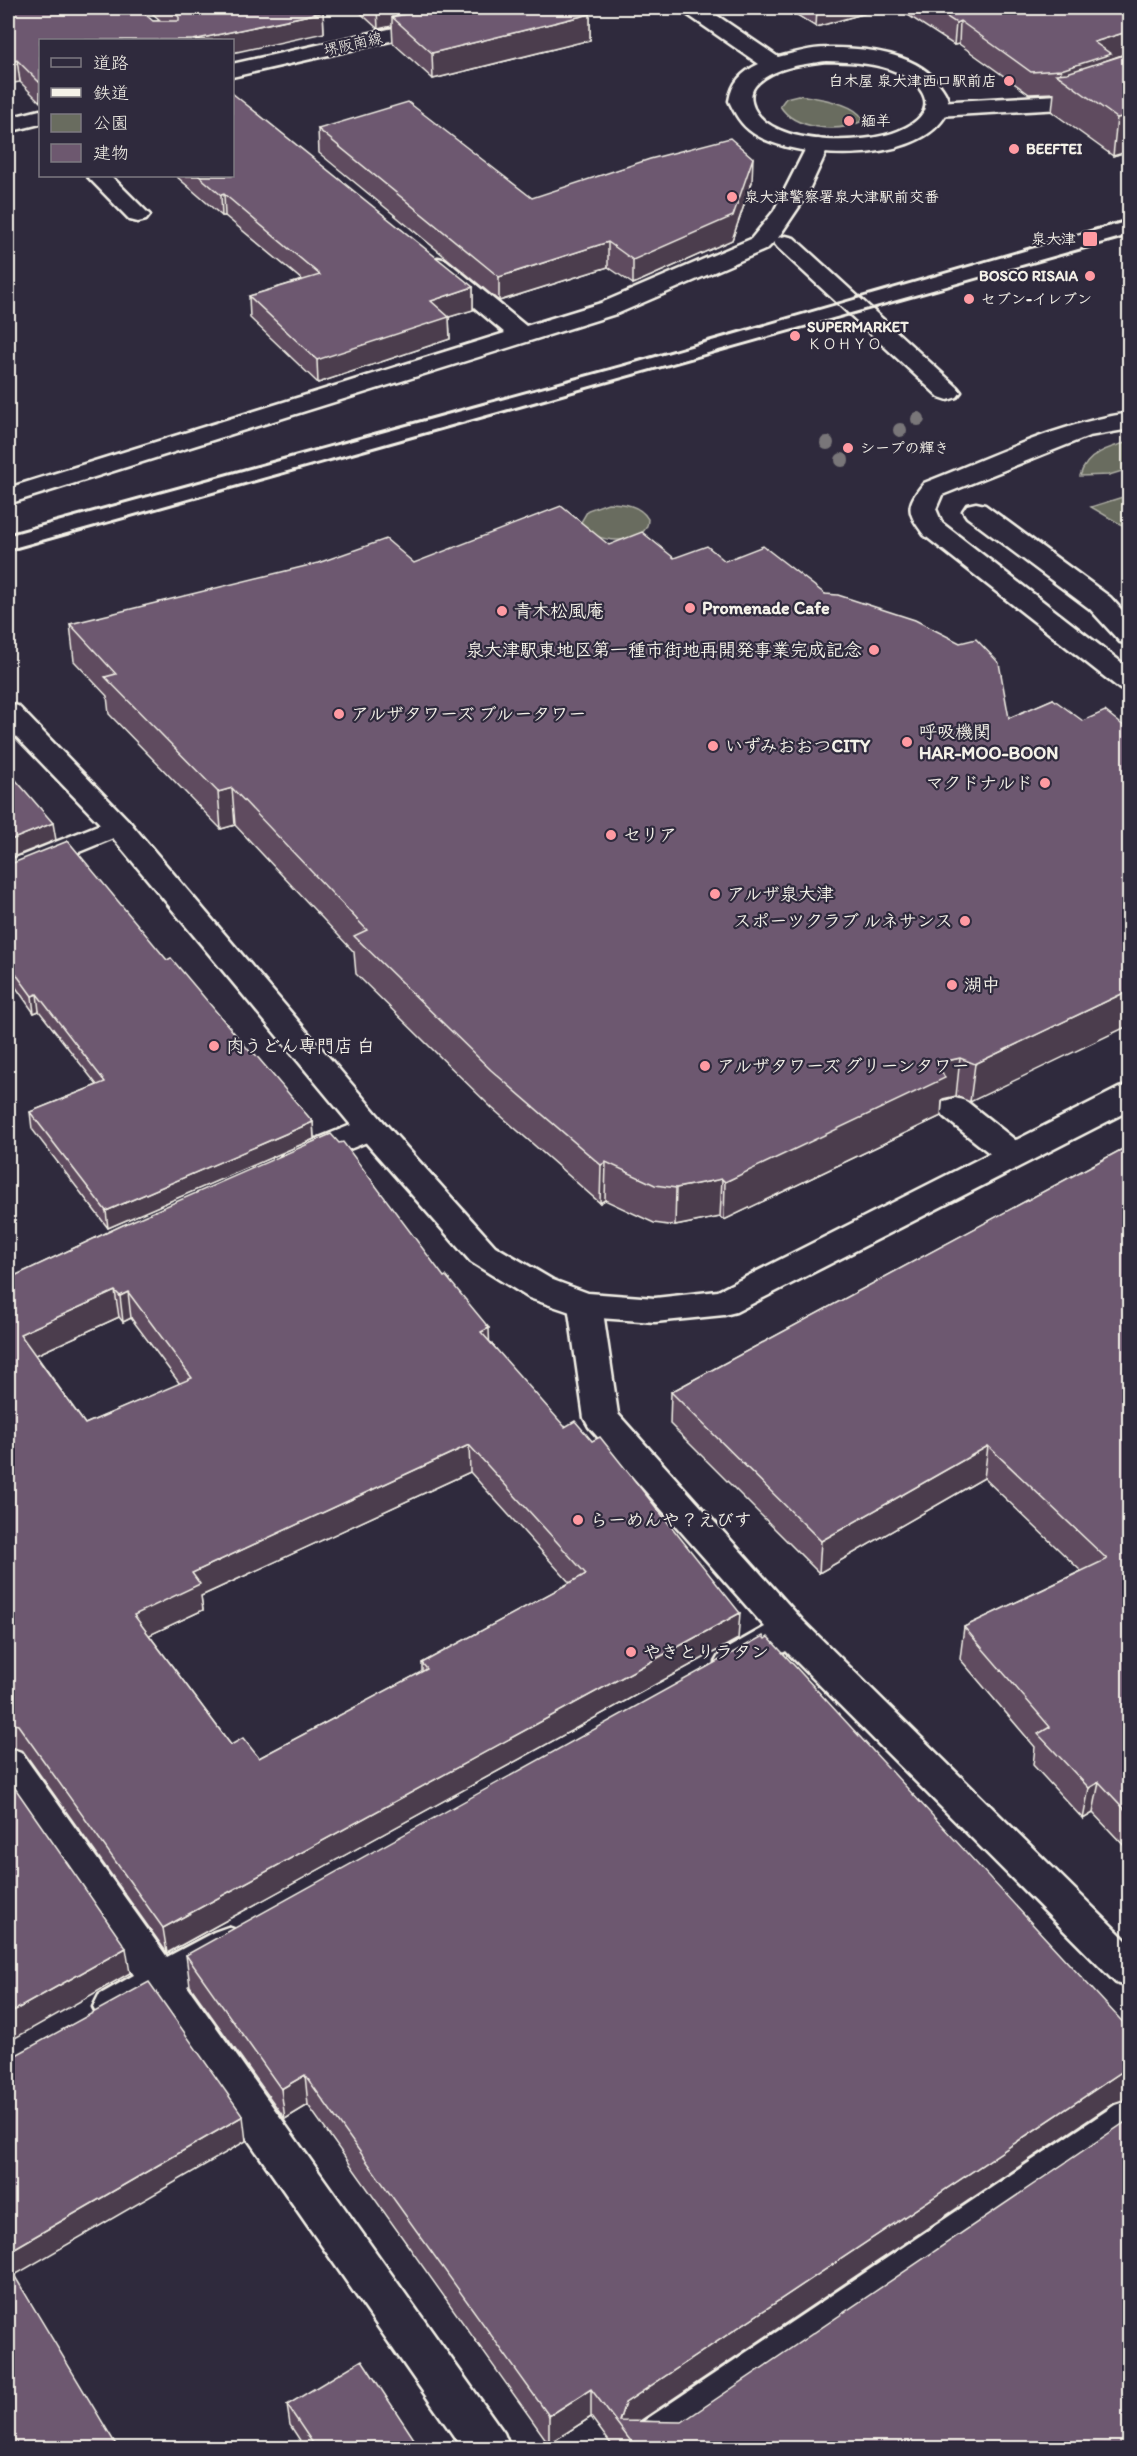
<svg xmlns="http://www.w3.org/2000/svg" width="1137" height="2456" font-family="Itim,'Klee One',sans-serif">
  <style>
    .green { fill: #696c5f; stroke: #aeaea4; stroke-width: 1.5 }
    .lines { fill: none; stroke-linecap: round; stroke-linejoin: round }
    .lane-casing { stroke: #f4f1e8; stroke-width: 5 }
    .street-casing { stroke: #f4f1e8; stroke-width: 5 }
    .secondary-casing { stroke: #f4f1e8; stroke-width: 5 }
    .lane { fill: #2f2a3d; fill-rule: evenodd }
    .street { fill: #2f2a3d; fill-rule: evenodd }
    .secondary { fill: #2f2a3d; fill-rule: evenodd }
    .rail { stroke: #f4f1e8; stroke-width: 3 }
    .tree { fill: #797679 }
    .wall { fill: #5e4c5f; stroke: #f4f1e8; stroke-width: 1.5; fill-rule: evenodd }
    .shaded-wall { fill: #4c3e4e; stroke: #f4f1e8; stroke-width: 1.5 }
    .building { fill: #6d586f; stroke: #f4f1e8; stroke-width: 1.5; fill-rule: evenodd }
    .poi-dot { fill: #ff9aa2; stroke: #2f2a3d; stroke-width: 2 }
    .labels { text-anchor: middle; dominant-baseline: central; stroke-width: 4.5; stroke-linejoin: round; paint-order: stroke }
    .far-street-label { font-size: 15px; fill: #f4f1e8; stroke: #2f2a3d }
    .far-poi-label { font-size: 15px; font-weight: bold; fill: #f4f1e8; stroke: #2f2a3d; text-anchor: start }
    .poi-label { font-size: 18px; font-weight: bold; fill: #f4f1e8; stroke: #2f2a3d; text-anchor: start }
  </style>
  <rect width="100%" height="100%" fill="#2f2a3d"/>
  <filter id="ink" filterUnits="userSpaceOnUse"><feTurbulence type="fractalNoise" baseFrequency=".0167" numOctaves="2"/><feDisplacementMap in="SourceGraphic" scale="12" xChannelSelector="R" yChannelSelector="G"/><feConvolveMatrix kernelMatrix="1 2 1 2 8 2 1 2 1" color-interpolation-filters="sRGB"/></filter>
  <g filter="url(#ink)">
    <g class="green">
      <path d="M 798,95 C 813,97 855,103 862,118 L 860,122 C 837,133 794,129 780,106 L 786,98 Z"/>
      <path d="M 1129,442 L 1129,469 L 1109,475 L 1080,476 C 1086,454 1109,447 1129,442 Z"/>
      <polygon points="1129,495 1129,527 1120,524 1091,507"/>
      <path d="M 608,503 C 623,503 640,505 648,519 C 649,547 591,546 581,522 L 588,510 Z"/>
    </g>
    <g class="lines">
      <g class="lane-casing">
        <g id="lane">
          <path d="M 1130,413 L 1130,429 L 1089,436 L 942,495 L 936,509 L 942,523 L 1130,669 L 1130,691 L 1120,689 L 924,535 C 907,512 905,506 924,483 C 991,457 1058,423 1130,413 Z"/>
          <polygon points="976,503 985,505 1110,597 1130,619 1130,644 1120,642 1090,609 967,517 963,511 967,505"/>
          <polygon points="955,1098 966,1101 1024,1147 1029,1155 1024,1163 1013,1166 1002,1163 944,1117 939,1109 944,1101"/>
        </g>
      </g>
      <g class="street-casing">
        <g id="street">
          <polygon points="1130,72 1130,86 1062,109 937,116 929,114 926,109 929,104 937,102 1059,95"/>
          <polygon points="818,139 826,141 829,146 805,198 778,238 786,236 794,238 957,387 961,392 957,397 948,400 939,397 778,248 774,243 776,240 767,249 619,313 8,504 8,488 505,333 430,270 426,265 430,260 438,258 446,260 526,326 601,303 751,239 774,211 807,146 810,141"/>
          <polygon points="87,176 111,176 150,215 146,220 138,222 130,220"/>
          <polygon points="118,817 128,820 133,826 128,832 8,881 8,861"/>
          <polygon points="371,1117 382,1120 387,1128 382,1136 295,1171 284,1168 279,1160 284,1152"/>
          <polygon points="585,1293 597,1296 602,1305 618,1414 803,1621 1130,1944 1130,1988 1116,1983 786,1651 747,1672 734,1677 721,1672 715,1662 721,1652 765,1627 589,1427 584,1418 568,1305 573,1296"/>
          <polygon points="8,1747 21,1752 167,1957 214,1932 228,1927 242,1932 248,1944 242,1956 187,1986 504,2433 510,2448 462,2448 154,2004 113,2025 99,2019 93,2007 99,1995 134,1975 8,1793"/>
          <polygon points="1130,2100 1130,2141 679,2448 620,2448 626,2433 1115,2105"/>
        </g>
      </g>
      <g class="secondary-casing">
        <g id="secondary">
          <polygon points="483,8 520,8 517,13 509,14 232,77 232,64"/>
          <path d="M 683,8 L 706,8 L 778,57 C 794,53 811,48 827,48 C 865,47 920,53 942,88 C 949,98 951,107 944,118 C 913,165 795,161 753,133 C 741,125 735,114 729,101 C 732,82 742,72 759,64 L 685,13 ZM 826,61 C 847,62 869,62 889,69 C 926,82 944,113 898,131 C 865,145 773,147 754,108 C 750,99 750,90 758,83 C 775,67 804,64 826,61 Z"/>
          <polygon points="40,110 40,124 8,132 8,118"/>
          <polygon points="8,704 18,706 128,820 382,1120 495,1246 553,1280 588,1293 655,1298 718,1291 1119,1088 1130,1085 1130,1110 736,1312 724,1315 655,1322 585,1317 529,1298 471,1262 360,1136 108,832 8,728"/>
        </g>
      </g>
      <use href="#lane" class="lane"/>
      <use href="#street" class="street"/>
      <use href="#secondary" class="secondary"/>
      <g class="rail">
        <polyline points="8,534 623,365 1130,219"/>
        <polyline points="8,551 1130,236"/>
      </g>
    </g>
    <g class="tree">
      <circle cx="918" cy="419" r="7"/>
      <circle cx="900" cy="430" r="7"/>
      <circle cx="827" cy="443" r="7"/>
      <circle cx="842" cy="460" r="7"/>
    </g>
    <g class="wall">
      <polygon points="8,8 153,21 161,21 146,8 318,8 323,12 324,33 40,40 40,102 20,82"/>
      <polygon points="355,8 583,8 590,14 590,40 433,79 393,43 392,26 378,29"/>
      <polygon points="786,8 884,8 816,27"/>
      <polygon points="897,8 1130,8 1130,151 1113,156 1052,112 1054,93 1029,94 959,44 954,45"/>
      <polygon points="318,129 532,198 752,182 732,240 633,284 608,267 499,301 319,153"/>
      <polygon points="176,176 232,176 473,287 473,310 449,317 450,339 318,383 250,318 249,296 302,280 225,216 222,216"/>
      <polygon points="609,545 674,558 725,561 825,594 1009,718 1053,699 970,1102 956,1096 943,1099 942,1101 941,1116 724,1220 720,1217 675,1226 654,1223 605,1200 600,1203 492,1108 356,974 354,952 235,825 221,829 109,714 107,696 74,661 70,624 414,563"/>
      <polygon points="8,865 167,960 313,1122 314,1139 108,1228 32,1129 30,1112 97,1085 39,1011 34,1013 8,976"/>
      <polygon points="1130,1145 1130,1852 1093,1813 1083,1819 1033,1765 1035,1747 960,1659 964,1627 1081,1571 984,1478 819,1573 670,1424 671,1392"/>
      <path d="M 123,1225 L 490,1342 L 738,1639 L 167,1953 L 23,1751 L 8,1746 L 8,1279 ZM 119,1317 L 123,1322 L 131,1318 L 180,1384 L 85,1424 L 36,1355 ZM 470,1472 L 570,1583 L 422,1663 L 422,1672 L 259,1758 L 231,1745 L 149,1635 L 203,1610 L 201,1596 Z"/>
      <polygon points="186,1955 1130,2030 1130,2098 1114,2103 640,2421 1130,2448 614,2448 591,2417 549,2444 308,2105 285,2119 190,1986"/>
      <polygon points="287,2405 420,2448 305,2448 290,2425"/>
    </g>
    <g class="shaded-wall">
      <polygon points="377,8 475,8 392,17 392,26 378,29"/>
      <polygon points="817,8 884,8 816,27"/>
      <polygon points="323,12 324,33 232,53 232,40 193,40"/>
      <polygon points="590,14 590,40 433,79 432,53"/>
      <polygon points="960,21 959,44 954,45 956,23"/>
      <polygon points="1130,31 1130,52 1060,77 1061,70 1094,42"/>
      <polygon points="17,60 20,82 8,84 8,63"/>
      <polygon points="1130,115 1130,151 1113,156 1117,118"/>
      <polygon points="753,158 752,182 732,240 633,284 633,260"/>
      <polygon points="224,194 225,216 222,216 221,195"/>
      <polygon points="608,242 608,267 499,301 499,277"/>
      <polygon points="473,287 473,310 449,317 450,339 318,383 317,360 431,301"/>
      <polygon points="232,788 235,825 221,829 218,792"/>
      <polygon points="53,823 56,840 8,859 8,841"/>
      <polygon points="1130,990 1130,1025 970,1102 975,1064"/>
      <polygon points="37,994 39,1011 34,1013 32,996"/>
      <polygon points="960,1058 956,1096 943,1099 942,1101 941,1116 724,1220 725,1182 941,1070 947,1061"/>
      <polygon points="313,1122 314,1139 108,1228 106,1211"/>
      <polygon points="606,1162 605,1200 600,1203 601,1165"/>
      <polygon points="722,1179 720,1217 675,1226 676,1188"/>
      <polygon points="115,1291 119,1317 25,1360 20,1334"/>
      <polygon points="128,1292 131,1318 123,1322 120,1296"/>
      <polygon points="489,1328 490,1355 481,1332"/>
      <polygon points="469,1445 470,1472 201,1596 203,1610 137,1641 134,1615 192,1573"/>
      <polygon points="988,1446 984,1478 819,1573 821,1541"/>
      <polygon points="740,1613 738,1639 167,1953 163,1928"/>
      <polygon points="1099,1782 1093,1813 1083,1819 1089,1788"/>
      <polygon points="126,1948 130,1973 8,2042 8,2014"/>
      <polygon points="1130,2070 1129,2098 1114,2103 625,2431 619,2421 625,2403 1120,2073"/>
      <polygon points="305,2075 308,2105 285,2119 281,2089"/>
      <polygon points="243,2116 246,2141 8,2279 8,2252"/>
      <polygon points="591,2389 591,2417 549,2444 549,2416"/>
    </g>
    <g class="building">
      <polygon points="8,8 138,8 153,21 179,21 179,17 168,8 318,8 323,12 193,40 40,40 40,83 17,60 8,63"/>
      <polygon points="434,8 583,8 590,14 432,53 392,17"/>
      <polygon points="933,8 1130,8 1130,31 1094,42 1111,54 1061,70 1031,72 960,21 956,23"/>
      <polygon points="1130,53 1130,115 1117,118 1056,74 1067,73"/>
      <polygon points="232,93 473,287 431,301 449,317 317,360 249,296 320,275 224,194 221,195 199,176 232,176"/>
      <polygon points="408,102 532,198 650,159 730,138 753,158 733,216 633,260 608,242 499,277 318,129"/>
      <polygon points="561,506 609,545 642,532 674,558 707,546 725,561 763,546 825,594 838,595 915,620 960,643 976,639 999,663 1009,718 1053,699 1083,721 1105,711 1130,731 1130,990 975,1064 960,1058 947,1061 941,1070 945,1078 725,1182 722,1179 676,1188 655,1185 606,1162 601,1165 491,1070 354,936 367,930 232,788 218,792 105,677 116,674 70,624 318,563 386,539 414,563"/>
      <polygon points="8,771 53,823 8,841"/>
      <polygon points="68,841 167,960 171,958 252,1054 254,1053 313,1122 106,1211 30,1112 105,1082 37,994 32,996 8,963 8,865"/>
      <path d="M 331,1134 L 339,1143 L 343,1142 L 444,1277 L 446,1276 L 489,1328 L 481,1332 L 565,1427 L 575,1421 L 592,1441 L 600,1437 L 740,1613 L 163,1928 L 18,1725 L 8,1722 L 8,1279 L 123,1225 ZM 115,1291 L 120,1296 L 128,1292 L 192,1378 L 85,1424 L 20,1334 ZM 469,1445 L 586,1574 L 422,1663 L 427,1669 L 259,1758 L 243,1738 L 231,1745 L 134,1615 L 200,1584 L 192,1573 Z"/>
      <polygon points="1130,1145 1130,1815 1099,1782 1089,1788 1038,1734 1050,1727 964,1627 1107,1559 988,1446 821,1541 671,1392"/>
      <polygon points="763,1636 765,1639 768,1637 1130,2030 1130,2070 1120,2073 625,2403 619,2421 682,2422 1130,2119 1130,2448 636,2448 591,2389 549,2416 305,2075 281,2089 186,1955"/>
      <polygon points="8,1778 126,1948 8,2014"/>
      <polygon points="149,1982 243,2116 8,2252 8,2057 18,2054"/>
      <polygon points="8,2265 118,2448 8,2448"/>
      <polygon points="362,2360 420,2448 316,2448 287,2405"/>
    </g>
  </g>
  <g class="poi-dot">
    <circle cx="1009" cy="81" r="6"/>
    <circle cx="849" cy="121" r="6"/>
    <circle cx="1014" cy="149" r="6"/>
    <circle cx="732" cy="197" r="6"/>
    <rect x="1082" y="231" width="16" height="16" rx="3"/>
    <circle cx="1090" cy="276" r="6"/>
    <circle cx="969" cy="299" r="6"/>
    <circle cx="795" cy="336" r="6"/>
    <circle cx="848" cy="448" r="6"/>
    <circle cx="690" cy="608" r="6"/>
    <circle cx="502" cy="611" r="6"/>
    <circle cx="874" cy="650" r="6"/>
    <circle cx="339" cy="714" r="6"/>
    <circle cx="907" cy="742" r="6"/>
    <circle cx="713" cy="746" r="6"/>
    <circle cx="1045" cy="783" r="6"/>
    <circle cx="611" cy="835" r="6"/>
    <circle cx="715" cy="894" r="6"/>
    <circle cx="965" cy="921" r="6"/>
    <circle cx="952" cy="985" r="6"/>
    <circle cx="214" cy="1046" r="6"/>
    <circle cx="705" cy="1066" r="6"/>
    <circle cx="578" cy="1520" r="6"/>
    <circle cx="631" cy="1652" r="6"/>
  </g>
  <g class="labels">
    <g class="far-street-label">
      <text transform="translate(353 44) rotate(-13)">堺阪南線</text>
    </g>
    <g class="far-poi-label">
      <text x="997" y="81" text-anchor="end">白木屋 泉大津西口駅前店</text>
      <text x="861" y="121">緬羊</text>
      <text x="1026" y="149">BEEFTEI</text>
      <text x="744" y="197">泉大津警察署泉大津駅前交番</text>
      <text x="1076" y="239" text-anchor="end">泉大津</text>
      <text x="1078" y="276" text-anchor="end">BOSCO RISAIA</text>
      <text x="981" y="299">セブン-イレブン</text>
      <text x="807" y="327">SUPERMARKET<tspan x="807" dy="17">ＫＯＨＹＯ</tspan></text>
      <text x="860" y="448">シープの輝き</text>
    </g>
    <g class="poi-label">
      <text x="702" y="608">Promenade Cafe</text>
      <text x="514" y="611">青木松風庵</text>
      <text x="862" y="650" text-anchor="end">泉大津駅東地区第一種市街地再開発事業完成記念</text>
      <text x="351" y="714">アルザタワーズ ブルータワー</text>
      <text x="919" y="732">呼吸機関<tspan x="919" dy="21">HAR-MOO-BOON</tspan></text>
      <text x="725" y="746">いずみおおつCITY</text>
      <text x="1033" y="783" text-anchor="end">マクドナルド</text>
      <text x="623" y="835">セリア</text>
      <text x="727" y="894">アルザ泉大津</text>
      <text x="953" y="921" text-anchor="end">スポーツクラブ ルネサンス</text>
      <text x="964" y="985">湖中</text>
      <text x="226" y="1046">肉うどん専門店 白</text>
      <text x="717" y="1066">アルザタワーズ グリーンタワー</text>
      <text x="590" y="1520">らーめんや？えびす</text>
      <text x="643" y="1652">やきとりラタン</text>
    </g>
  </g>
  <rect width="1137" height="2456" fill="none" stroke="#2f2a3d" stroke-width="30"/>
  <rect x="15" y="15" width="1107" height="2426" fill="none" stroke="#f4f1e8" stroke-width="2" filter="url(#ink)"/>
  <rect x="39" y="39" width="195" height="138" fill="#2f2a3d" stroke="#7e7a81" stroke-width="1.5"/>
  <rect x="51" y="58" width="30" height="9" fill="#2f2a3d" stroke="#7e7a81" stroke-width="1.5"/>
  <text x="93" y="69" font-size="18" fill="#f4f1e8">道路</text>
  <rect x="51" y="88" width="30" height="9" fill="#f4f1e8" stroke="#7e7a81" stroke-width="1.5"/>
  <text x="93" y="99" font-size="18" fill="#f4f1e8">鉄道</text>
  <rect x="51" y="114" width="30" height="18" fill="#696c5f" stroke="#7e7a81" stroke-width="1.5"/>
  <text x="93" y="129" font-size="18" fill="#f4f1e8">公園</text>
  <rect x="51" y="144" width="30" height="18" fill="#6d586f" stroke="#7e7a81" stroke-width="1.5"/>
  <text x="93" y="159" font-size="18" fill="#f4f1e8">建物</text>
</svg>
